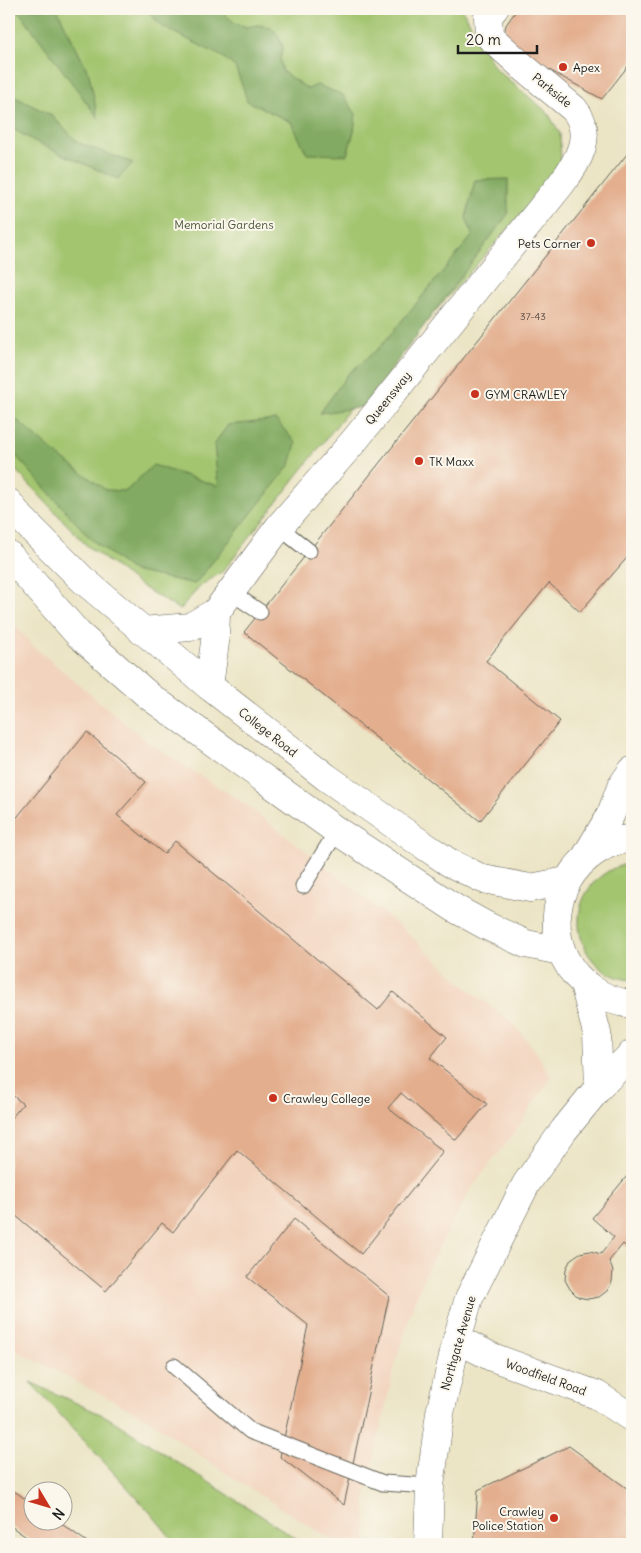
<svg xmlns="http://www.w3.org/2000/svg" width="641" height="1553" font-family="Delius,sans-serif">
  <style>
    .built { fill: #f2d4be }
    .green { fill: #a3c56f; stroke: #607046 }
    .forest { fill: #82aa62; stroke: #4f633f }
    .building { fill: #e3ae8e }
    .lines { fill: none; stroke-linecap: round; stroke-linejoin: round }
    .service-casing { stroke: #646257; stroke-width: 17 }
    .minor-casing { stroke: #646257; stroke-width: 29 }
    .tertiary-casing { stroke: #646257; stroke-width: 29 }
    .primary-casing { stroke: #646257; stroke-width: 29 }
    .service { stroke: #fff; stroke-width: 15 }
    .minor { stroke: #fff; stroke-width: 28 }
    .tertiary { stroke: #fff; stroke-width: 28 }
    .primary { stroke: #fff; stroke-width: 28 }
    .poi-dot { fill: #c8321e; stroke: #fbf7ec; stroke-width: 2 }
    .labels { text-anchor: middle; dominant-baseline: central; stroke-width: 4; stroke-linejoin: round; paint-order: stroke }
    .number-label { font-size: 10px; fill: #4e4038 }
    .poi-label { font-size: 12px; fill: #1c1c1c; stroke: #fbf7ec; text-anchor: start }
    .street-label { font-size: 12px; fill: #1c1c1c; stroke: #fbf7ec }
    .park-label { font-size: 12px; fill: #4b5739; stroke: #fbf7ec }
  </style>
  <rect width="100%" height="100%" fill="#fbf7ec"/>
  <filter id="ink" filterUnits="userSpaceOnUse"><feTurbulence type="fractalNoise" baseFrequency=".02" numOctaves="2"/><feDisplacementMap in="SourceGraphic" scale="10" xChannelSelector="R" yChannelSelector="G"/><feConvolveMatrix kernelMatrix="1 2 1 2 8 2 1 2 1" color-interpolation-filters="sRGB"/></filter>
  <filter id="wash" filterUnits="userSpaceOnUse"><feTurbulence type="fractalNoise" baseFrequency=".0096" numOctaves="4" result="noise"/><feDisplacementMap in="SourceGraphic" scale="20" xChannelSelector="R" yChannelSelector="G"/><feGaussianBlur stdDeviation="1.12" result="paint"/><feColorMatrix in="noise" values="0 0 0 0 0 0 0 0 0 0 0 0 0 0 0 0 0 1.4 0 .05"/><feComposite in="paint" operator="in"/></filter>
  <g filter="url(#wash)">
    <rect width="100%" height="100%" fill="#ebe4c5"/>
    <polygon class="built" points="9,618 33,646 146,741 245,804 339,877 403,929 462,984 513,1023 536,1052 551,1078 513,1134 470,1190 427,1270 410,1315 396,1361 366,1492 366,1544 338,1544 230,1476 148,1419 16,1350 9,1339"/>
    <g class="green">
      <polygon points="9,9 462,9 495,68 548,113 560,134 561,169 354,403 223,571 199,587 180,610 138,584 86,545 9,463"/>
      <path d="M 632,863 L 632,980 C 576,976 559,901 607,872 C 614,867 623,865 632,863 Z"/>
      <polygon points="30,1382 107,1417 305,1544 176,1544 148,1510"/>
    </g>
    <g class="forest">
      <polygon points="17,9 57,9 89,74 98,118"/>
      <polygon points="146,9 222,9 221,11 235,23 247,27 257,25 271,27 278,35 283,47 280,59 283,72 308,89 317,85 343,95 356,114 354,131 347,155 307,154 291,122 247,101 244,90 235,67 223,57 161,26"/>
      <polygon points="9,94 51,115 79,143 133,163 118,179 40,144 9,127"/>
      <polygon points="508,179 508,214 363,407 320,413 348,374 380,347 473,235 466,218 475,180"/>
      <polygon points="9,413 56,454 106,490 126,491 153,465 218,486 214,444 228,425 276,420 296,443 290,465 195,584 132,571 91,539 9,448"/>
    </g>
    <g id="blocks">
      <g class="building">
        <polygon points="517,9 632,9 632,61 602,99 511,49 504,35 506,25"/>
        <polygon points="632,148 632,319 629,324 632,327 632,552 580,612 549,583 486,661 560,721 480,821 244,632"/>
        <polygon points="87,732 146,782 117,815 164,854 175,841 378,1010 393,992 447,1037 430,1058 487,1104 456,1140 401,1093 388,1108 443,1151 361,1254 237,1150 173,1232 162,1223 106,1291 9,1210 9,1121 23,1104 9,1092 9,827"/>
        <polygon points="632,1170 632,1251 623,1244 609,1261 613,1271 612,1282 607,1291 599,1297 588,1299 578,1297 570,1289 565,1280 566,1269 571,1259 580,1253 590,1251 601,1254 614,1237 592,1218"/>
        <polygon points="294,1219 389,1296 344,1505 280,1457 308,1325 247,1277"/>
        <polygon points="569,1446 632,1492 632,1544 474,1544 478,1490"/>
        <polygon points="9,1487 32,1504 32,1520 56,1520 90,1544 36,1544 22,1534 9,1525"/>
      </g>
    </g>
  </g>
  <g filter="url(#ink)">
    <use href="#blocks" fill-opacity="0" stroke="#646257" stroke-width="1"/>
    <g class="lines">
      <g class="service-casing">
        <g id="service">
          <polyline points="279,527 309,551"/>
          <polyline points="229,591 260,612"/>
          <polyline points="303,886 337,831"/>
          <polyline points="174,1366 250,1431 383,1483 430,1486"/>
        </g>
      </g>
      <g class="minor-casing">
        <g id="minor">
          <path d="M 142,631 L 190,627 L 216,612 L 279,527 L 354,441 L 561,184 C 578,162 595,134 574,109 L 522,66 L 489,36 L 488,16 L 494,9"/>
          <polyline points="209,686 215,642 216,612"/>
          <polyline points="457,1339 492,1357 597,1395 632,1418"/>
        </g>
      </g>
      <g class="tertiary-casing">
        <polyline id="tertiary" points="585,858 611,814 621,787 632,771"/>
      </g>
      <g class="primary-casing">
        <g id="primary">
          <polyline points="9,503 19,516 82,579 209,686 326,777 413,838 450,863 483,879 530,888 567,881"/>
          <polyline points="9,555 78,634 149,696 337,831 456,909 487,926 526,944 561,951"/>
          <path d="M 632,839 C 620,839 606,844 596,851 C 546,883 542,956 593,990 C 605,998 618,1003 632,1004"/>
          <polyline points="584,984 597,1033 599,1087"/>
          <polyline points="428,1544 430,1486 440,1413 457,1339 469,1298 526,1184 564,1130 599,1087 632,1054"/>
        </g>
      </g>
      <use href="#service" class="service"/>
      <use href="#minor" class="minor"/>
      <use href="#tertiary" class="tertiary"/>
      <use href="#primary" class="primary"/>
    </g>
  </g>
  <g class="poi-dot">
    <circle cx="563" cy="67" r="5"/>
    <circle cx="591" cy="243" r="5"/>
    <circle cx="475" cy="394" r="5"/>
    <circle cx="419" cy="461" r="5"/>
    <circle cx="273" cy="1098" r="5"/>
    <circle cx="554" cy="1518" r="5"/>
  </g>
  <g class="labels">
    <g class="number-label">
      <text x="533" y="316">37-43</text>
    </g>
    <g class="poi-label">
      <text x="573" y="67">Apex</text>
      <text x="581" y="243" text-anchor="end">Pets Corner</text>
      <text x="485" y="394">GYM CRAWLEY</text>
      <text x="429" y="461">TK Maxx</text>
      <text x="283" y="1098">Crawley College</text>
      <text x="544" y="1511" text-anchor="end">Crawley<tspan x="544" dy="14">Police Station</tspan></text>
    </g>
    <g class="street-label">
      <text transform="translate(552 90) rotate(39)">Parkside</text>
      <text transform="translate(388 398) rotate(-51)">Queensway</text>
      <text transform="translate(268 732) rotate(38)">College Road</text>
      <text transform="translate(458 1343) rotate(-74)">Northgate Avenue</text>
      <text transform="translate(546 1377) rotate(20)">Woodfield Road</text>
    </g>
    <g class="park-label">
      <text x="224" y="224">Memorial Gardens</text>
    </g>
  </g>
  <rect width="641" height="1553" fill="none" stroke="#fbf7ec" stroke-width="30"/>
  <g transform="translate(48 1506) rotate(128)"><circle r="24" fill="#fbf7ec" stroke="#a29f99"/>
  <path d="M0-4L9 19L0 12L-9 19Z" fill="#c8321e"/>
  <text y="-8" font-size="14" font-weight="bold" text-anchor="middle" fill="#1c1c1c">N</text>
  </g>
  <path d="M458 45v8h79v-8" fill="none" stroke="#1c1c1c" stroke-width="2.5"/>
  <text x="466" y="45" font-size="15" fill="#1c1c1c" stroke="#fbf7ec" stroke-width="4" paint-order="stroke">20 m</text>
</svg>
